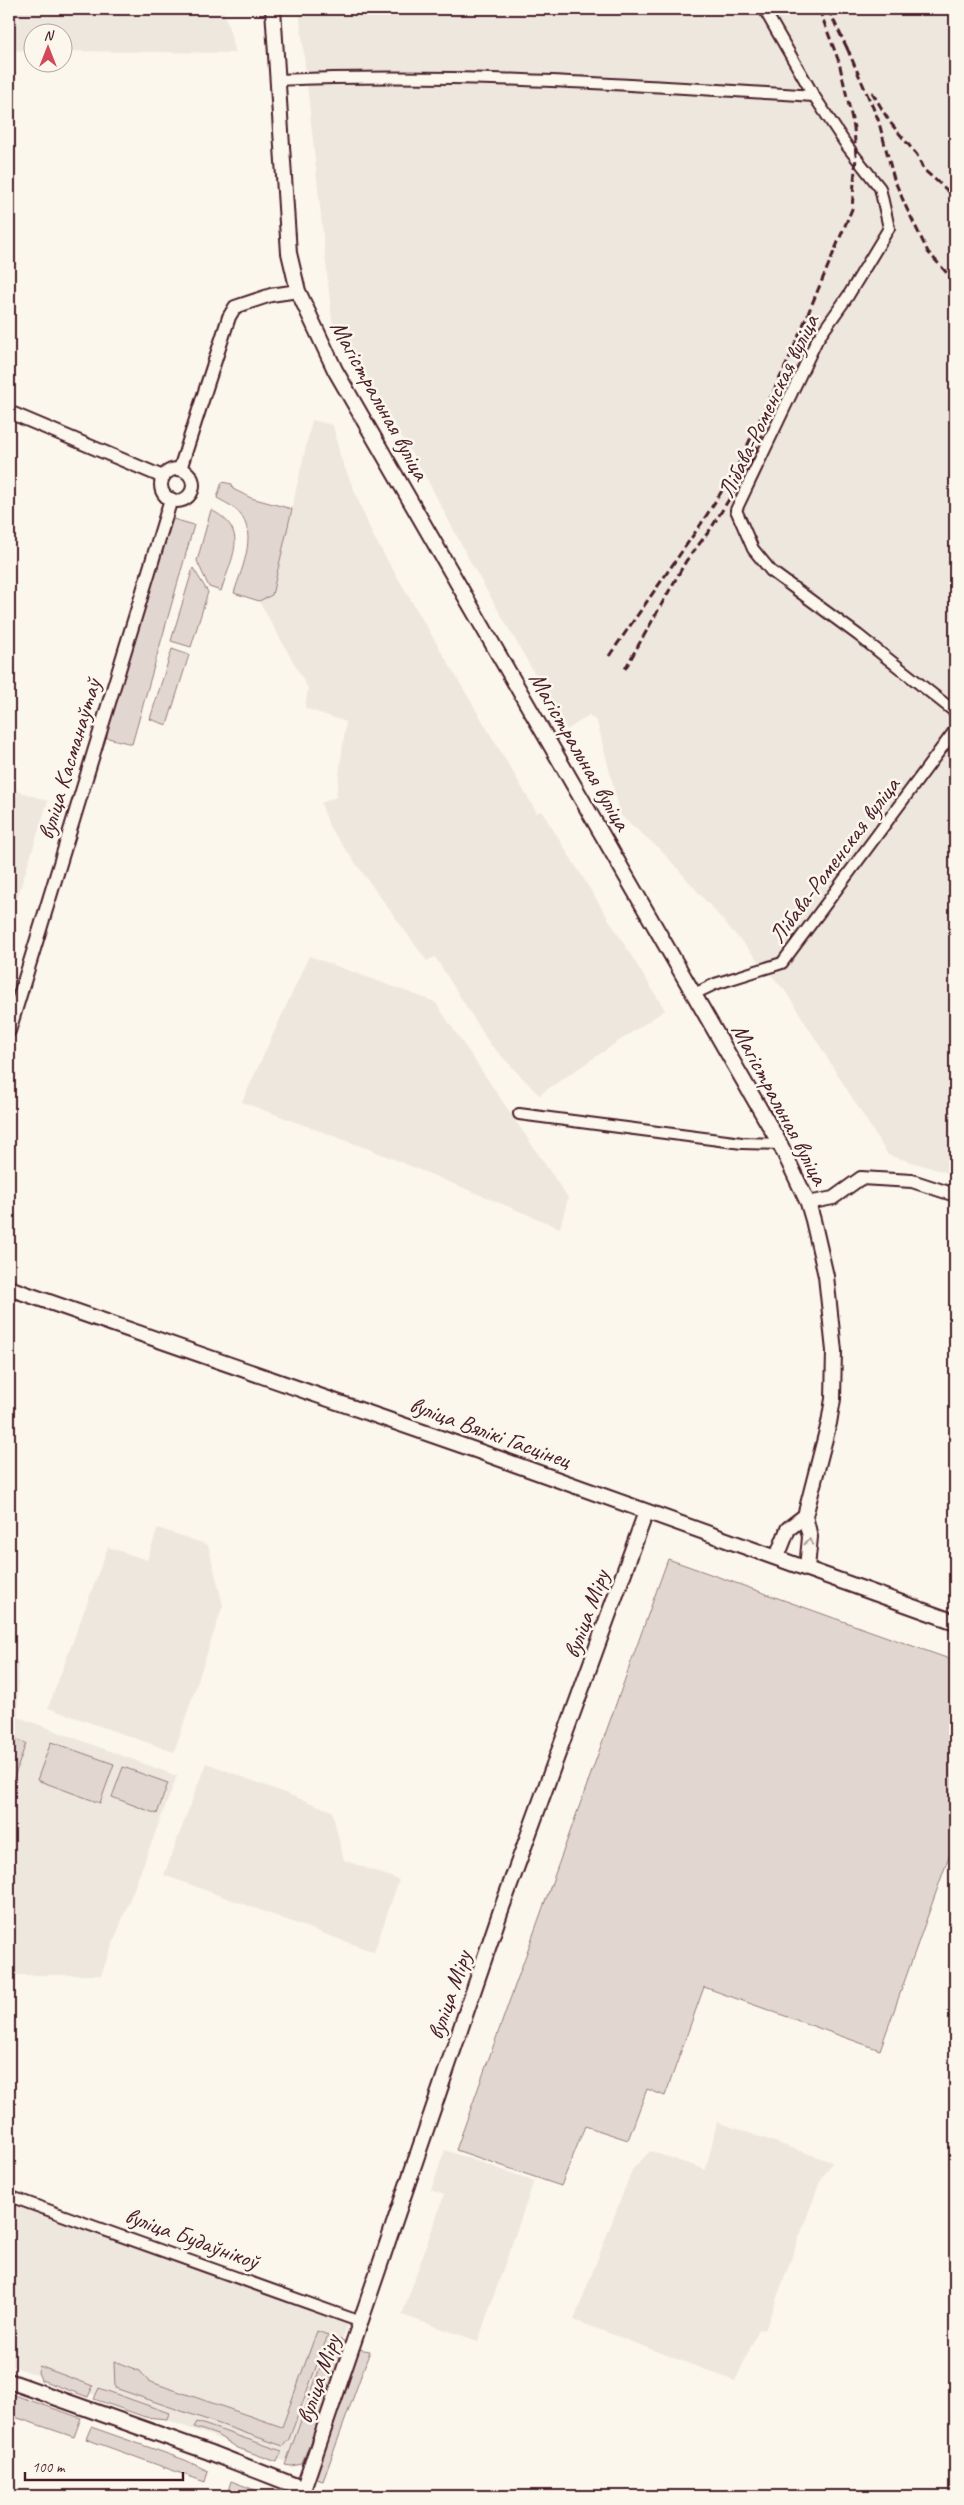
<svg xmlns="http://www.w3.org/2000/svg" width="964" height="2505" font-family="Caveat,sans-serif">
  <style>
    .built { fill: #eee7de }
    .green { fill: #e2d7d0; stroke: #967b7e }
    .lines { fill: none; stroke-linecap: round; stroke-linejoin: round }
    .minor-casing { stroke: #4a1f2b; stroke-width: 14 }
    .tertiary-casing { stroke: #4a1f2b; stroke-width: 16 }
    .secondary-casing { stroke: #4a1f2b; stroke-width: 18 }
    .minor { stroke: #fbf7ec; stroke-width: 10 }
    .tertiary { stroke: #fbf7ec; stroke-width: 12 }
    .secondary { stroke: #fbf7ec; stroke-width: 14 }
    .rail { stroke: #4a1f2b; stroke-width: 3; stroke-dasharray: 8 4; stroke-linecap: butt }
    .oneway { stroke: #ab9695 }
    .labels { text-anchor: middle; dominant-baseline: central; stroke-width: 5; stroke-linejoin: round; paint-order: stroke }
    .street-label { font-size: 24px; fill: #4a1f2b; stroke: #fbf7ec }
  </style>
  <rect width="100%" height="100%" fill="#fbf7ec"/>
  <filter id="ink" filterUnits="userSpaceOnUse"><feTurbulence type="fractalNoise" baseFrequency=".02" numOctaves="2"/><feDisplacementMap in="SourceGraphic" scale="10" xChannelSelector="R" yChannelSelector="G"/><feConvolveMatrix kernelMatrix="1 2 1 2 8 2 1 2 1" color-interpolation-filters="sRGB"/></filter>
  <g filter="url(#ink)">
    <g class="built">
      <polygon points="9,9 223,9 236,53 63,51 62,32 32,32 32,51 9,50"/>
      <polygon points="299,9 955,9 955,1175 888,1155 786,992 661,850 621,816 597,722 589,715 567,730 471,563 428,481 332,320"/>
      <polygon points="312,420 333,425 340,456 373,536 537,813 541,810 665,1010 539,1095 490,1044 435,957 427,961 330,828 321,803 336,797 346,722 305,708 308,688 259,601 272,595"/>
      <polygon points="9,788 48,801 9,924"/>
      <polygon points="309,956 435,1002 568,1198 560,1228 379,1153 242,1102"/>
      <polygon points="158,1528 208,1545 223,1605 174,1752 48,1708 108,1547 147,1560"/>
      <polygon points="9,1658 18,1662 18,1717 177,1776 101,1975 12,1975 9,1983"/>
      <polygon points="206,1763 332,1811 344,1860 399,1880 374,1952 164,1875"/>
      <polygon points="717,2122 832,2162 819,2184 765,2330 759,2329 735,2381 574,2320 632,2170 650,2151 706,2170"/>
      <polygon points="445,2150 534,2181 478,2341 402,2315 444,2195 431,2190"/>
      <polygon points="9,2203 348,2324 298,2466 9,2365"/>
    </g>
    <g class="green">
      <path d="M 222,482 L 232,484 L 233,489 L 251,498 L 292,509 L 272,595 L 259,601 L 234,593 C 242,567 261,529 234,508 C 229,504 222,501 217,498 Z"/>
      <path d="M 211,510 C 251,530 231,558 221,591 L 209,587 L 197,561 Z"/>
      <polygon points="173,519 194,525 132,744 104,737"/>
      <polygon points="193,568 208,592 191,647 171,641"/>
      <polygon points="172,649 189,655 167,725 150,719"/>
      <polygon points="668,1559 955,1661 955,1839 880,2050 704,1987 665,2096 647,2089 628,2140 585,2126 561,2186 456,2150"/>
      <polygon points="9,1737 26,1743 9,1792"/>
      <polygon points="51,1742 114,1764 100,1803 37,1780"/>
      <polygon points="123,1767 168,1783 157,1814 112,1797"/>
      <polygon points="317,2331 328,2335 289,2439 283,2446 115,2388 114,2361 140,2371 148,2381 282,2427"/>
      <polygon points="331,2337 347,2342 302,2464 291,2466 285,2465"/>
      <polygon points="358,2349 370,2351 323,2481 316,2479 315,2469"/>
      <polygon points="39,2366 93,2386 88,2397 41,2380 38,2372"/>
      <polygon points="99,2388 169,2413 167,2419 145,2417 94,2399"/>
      <polygon points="9,2393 81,2418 74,2437 9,2415"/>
      <polygon points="197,2422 282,2451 277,2462 238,2448 217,2435 194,2427"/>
      <polygon points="91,2427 185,2460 208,2471 205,2482 86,2439"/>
      <polygon points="231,2481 263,2493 261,2496 242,2496 228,2491"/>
    </g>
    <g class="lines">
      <g class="minor-casing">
        <g id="minor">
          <polyline points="764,9 814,96 847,146 880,188 889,228 848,296 817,340 736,510 753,549 771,571 858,635 955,712"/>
          <path d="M 277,80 C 456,72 636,85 814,96"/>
          <polyline points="694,994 715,984 782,963 955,730"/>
          <polyline points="519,1114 742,1143 780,1144"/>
          <polyline points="9,2196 361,2322"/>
        </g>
      </g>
      <g class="tertiary-casing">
        <g id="tertiary">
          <polyline points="9,412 163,477"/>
          <polyline points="180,469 229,317 235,307 271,295 298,291"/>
          <circle cx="177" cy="485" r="16"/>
          <polyline points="9,1031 171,499"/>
          <polyline points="808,1203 833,1198 861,1178 912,1181 955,1195"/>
        </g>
      </g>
      <g class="secondary-casing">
        <g id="secondary">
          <polyline points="273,9 289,253 298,291 335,370 780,1144 808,1203 813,1220 826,1276 834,1351 833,1399 829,1423 805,1516 810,1537 807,1568"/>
          <polyline points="9,1288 478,1451 955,1622"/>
          <polyline points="777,1557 788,1529 805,1516"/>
          <polyline points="9,2381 209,2452 304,2489"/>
          <polyline points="301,2496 501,1910 646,1512"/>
        </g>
      </g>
      <use href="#minor" class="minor"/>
      <use href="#tertiary" class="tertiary"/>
      <use href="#secondary" class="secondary"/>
      <g class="rail">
        <polyline points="828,9 850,54"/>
        <polyline points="847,48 878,119 894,179 906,207 928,252 955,282"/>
        <polyline points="872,92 889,121 917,155 923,169 955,197"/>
        <polyline points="609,656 701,524 737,467 788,361 852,209 856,157 854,128 839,62 819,9"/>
        <polyline points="625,669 686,561 710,530 747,470 774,406"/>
      </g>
    </g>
    <defs><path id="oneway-chevron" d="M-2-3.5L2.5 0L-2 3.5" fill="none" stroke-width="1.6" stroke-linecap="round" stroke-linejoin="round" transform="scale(1.25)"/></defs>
    <use class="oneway" href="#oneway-chevron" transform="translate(809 1542) rotate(-88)"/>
  </g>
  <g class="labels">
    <g class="street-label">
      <text transform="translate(380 400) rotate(61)">Магістральная вуліца</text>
      <text transform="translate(768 406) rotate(-64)">Лібава-Роменская вуліца</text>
      <text transform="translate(580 751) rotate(60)">Магістральная вуліца</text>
      <text transform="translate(69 759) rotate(-73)">вуліца Касманаўтаў</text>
      <text transform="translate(834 860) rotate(-53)">Лібава-Роменская вуліца</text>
      <text transform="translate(780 1104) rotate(62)">Магістральная вуліца</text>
      <text transform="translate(490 1432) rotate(20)">вуліца Вялікі Гасцінец</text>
      <text transform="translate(586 1614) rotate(-70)">вуліца Міру</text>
      <text transform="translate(449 1995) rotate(-71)">вуліца Міру</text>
      <text transform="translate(192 2238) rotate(20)">вуліца Будаўнікоў</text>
      <text transform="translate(318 2379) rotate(-71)">вуліца Міру</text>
    </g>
  </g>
  <rect width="964" height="2505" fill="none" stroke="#fbf7ec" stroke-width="30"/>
  <rect x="15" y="15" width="934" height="2475" fill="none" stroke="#4a1f2b" stroke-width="2" filter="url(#ink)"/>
  <g transform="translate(48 48)"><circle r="24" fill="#fbf7ec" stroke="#b4a19f"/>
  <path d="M0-4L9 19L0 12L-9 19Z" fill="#d1495b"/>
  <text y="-8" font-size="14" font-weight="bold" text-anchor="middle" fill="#4a1f2b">N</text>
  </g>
  <path d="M25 2472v8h158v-8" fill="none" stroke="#4a1f2b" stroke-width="2.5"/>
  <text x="32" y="2472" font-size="15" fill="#4a1f2b" stroke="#fbf7ec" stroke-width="4" paint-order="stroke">100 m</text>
</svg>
